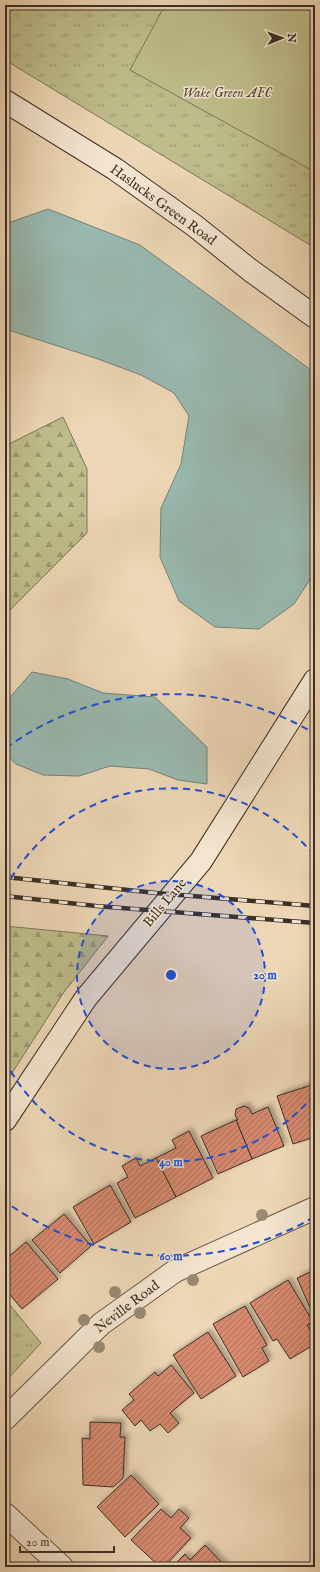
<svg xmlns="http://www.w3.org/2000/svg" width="320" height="1572" font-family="'IM FELL English',serif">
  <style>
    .grass { fill: url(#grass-tufts); stroke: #7c7658 }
    .forest { fill: url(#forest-firs); stroke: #7c7658 }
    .pitch { fill: #bebd8b; stroke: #7c7658 }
    .water { fill: #99b9b0; stroke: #738279 }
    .building { fill: url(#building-hatch); stroke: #3b2f26; filter: url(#shadow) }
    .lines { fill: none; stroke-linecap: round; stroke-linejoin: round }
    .street-casing { stroke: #68594a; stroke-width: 24 }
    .secondary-casing { stroke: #3b2f26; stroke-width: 24 }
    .street { stroke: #f4e5d0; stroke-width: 22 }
    .secondary { stroke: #f4e5d0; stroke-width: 22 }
    .rail-casing { stroke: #3b2f26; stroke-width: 4.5 }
    .rail { stroke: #f4e5d0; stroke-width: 3; stroke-dasharray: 9; stroke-linecap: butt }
    .tree { fill: #9a8a72 }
    .ring { fill: none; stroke: #1d4ed8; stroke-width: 2; stroke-dasharray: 7 5 }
    .labels { text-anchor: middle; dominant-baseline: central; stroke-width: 3; stroke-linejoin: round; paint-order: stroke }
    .park-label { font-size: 14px; font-style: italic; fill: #554b3a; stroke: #f4e5d0 }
    .street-label { font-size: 14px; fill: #3b2f26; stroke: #f4e5d0 }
    .centre { fill: #1d4ed8; stroke: #f4e5d0; stroke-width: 2 }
    .ring-label { font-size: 12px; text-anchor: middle; font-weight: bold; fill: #1d4ed8; stroke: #f4e5d0; stroke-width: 3; stroke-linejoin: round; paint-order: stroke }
  </style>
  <defs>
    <pattern id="grass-tufts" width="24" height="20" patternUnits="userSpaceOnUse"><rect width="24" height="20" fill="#bebd8b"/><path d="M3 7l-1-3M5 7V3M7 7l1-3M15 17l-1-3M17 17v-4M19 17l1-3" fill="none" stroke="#9c9a71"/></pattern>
    <pattern id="forest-firs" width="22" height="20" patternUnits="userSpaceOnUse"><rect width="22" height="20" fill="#bebd8b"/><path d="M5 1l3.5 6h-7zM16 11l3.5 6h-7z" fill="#9c9a71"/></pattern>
    <pattern id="building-hatch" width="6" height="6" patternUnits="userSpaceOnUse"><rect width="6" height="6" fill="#d78a70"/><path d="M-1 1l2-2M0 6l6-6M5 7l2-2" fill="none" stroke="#b0715c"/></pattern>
    <filter id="shadow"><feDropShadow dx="3.5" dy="-3.5" stdDeviation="2" flood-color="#0004"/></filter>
  </defs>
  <rect width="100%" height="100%" fill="#eed7b6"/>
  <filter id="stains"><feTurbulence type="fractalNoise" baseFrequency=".005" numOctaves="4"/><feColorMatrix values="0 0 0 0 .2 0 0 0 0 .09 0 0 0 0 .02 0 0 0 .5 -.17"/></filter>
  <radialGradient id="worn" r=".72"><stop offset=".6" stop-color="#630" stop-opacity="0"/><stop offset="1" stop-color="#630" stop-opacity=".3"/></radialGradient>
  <g class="grass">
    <polygon points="5,5 315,5 315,248 5,60"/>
    <polygon points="5,1299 41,1343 5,1382"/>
  </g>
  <g class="forest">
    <polygon points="63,417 87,469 87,533 12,608 5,613 5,446"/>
    <polygon points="5,926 108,936 64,992 5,1084"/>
  </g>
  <polygon class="pitch" points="165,5 315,5 315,172 130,70"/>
  <g class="water">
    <polygon points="48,209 140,245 315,373 315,572 294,604 259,629 215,627 179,601 160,557 161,508 181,464 189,416 174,393 141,375 98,359 5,329 5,224"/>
    <polygon points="32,672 68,679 103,693 155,697 207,747 207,784 178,780 149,769 110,766 79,776 43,775 16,764 5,754 5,703"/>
  </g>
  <g class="building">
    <polygon points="315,1084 315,1137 293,1144 277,1096"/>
    <polygon points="244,1106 249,1108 252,1114 268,1107 284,1146 252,1159 236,1120 238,1120 235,1115 236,1109"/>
    <polygon points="236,1120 252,1159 218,1174 201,1136"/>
    <polygon points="189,1131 213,1178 176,1197 156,1158 176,1148 172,1140"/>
    <polygon points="136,1158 140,1166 156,1158 176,1197 135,1218 117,1183 128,1177 122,1166"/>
    <polygon points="110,1185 131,1222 94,1244 73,1207"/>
    <polygon points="64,1214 91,1246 60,1273 32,1240"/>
    <polygon points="26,1242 58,1279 22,1309 5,1289 5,1277 10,1272 5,1266 5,1260"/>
    <polygon points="315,1270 315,1319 297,1278"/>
    <polygon points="288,1280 313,1322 307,1325 315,1338 315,1344 290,1359 277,1339 273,1341 250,1303"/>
    <polygon points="245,1306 267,1345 262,1348 269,1361 243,1377 213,1324"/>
    <polygon points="208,1332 236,1376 201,1399 173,1355"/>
    <polygon points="171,1365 194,1393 170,1413 179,1423 168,1433 160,1424 150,1431 141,1420 135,1426 122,1410 134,1400 129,1394 155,1372 158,1376"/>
    <polygon points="90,1422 121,1423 120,1437 125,1437 123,1478 113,1487 83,1485 82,1438 90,1439"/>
    <polygon points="131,1475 159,1504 125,1537 97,1507"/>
    <polygon points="161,1509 171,1518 179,1509 189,1518 180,1528 191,1538 164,1567 160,1567 131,1540"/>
    <polygon points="205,1545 226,1567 172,1567 185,1554 190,1560"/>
  </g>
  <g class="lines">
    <g class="street-casing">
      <g id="street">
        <polyline points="5,1419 101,1324 175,1271 315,1208"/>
        <polyline points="5,1514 62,1567"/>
      </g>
    </g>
    <g class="secondary-casing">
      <g id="secondary">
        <polyline points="5,101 115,169 195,226 250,270 315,317"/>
        <polyline points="5,1120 86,998 201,861 315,680"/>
      </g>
    </g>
    <use href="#street" class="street"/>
    <use href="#secondary" class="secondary"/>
    <g class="rail-casing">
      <g id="rail">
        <polyline points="5,877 156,893 315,906"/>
        <polyline points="5,896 96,906 315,923"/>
      </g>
    </g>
    <use href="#rail" class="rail"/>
  </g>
  <g class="tree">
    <circle cx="262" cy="1215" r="6"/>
    <circle cx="193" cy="1280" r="6"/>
    <circle cx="115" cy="1292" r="6"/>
    <circle cx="140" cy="1313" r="6"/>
    <circle cx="84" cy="1320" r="6"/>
    <circle cx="99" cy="1347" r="6"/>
  </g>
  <circle cx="171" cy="975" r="94" fill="#1d4ed8" fill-opacity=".12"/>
  <g class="ring">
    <circle cx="171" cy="975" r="94"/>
    <path d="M314 1095A187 187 0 0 1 5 1061M5 889A187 187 0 0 1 314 855"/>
    <path d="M314 1217A281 281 0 0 1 6 1202M6 748A281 281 0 0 1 314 733"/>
  </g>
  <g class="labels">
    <g class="park-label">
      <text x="227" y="93">Wake Green AFC</text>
    </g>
    <g class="street-label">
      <text transform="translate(163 205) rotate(36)">Haslucks Green Road</text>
      <text transform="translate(165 903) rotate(-50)">Bills Lane</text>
      <text transform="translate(127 1307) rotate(-37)">Neville Road</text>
    </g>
  </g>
  <circle cx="171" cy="975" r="6" class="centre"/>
  <g class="ring-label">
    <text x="265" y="979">20 m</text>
    <text x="171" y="1166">40 m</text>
    <text x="171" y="1260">60 m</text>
  </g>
  <rect width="320" height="1572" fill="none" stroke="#eed7b6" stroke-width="20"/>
  <rect x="6" y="6" width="308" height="1560" fill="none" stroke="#3b2f26" stroke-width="2"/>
  <rect x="10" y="10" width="300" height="1552" fill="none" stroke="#3b2f26"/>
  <g transform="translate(282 38) rotate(89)" stroke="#f4e5d0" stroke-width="3" paint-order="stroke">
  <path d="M0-3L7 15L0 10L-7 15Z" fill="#3b2f26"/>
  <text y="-6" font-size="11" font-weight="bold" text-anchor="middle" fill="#3b2f26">N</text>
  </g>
  <path d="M20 1546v6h94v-6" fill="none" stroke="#3b2f26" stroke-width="2"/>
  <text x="26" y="1546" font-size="12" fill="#3b2f26" stroke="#f4e5d0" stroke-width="3" paint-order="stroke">20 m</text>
  <rect width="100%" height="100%" filter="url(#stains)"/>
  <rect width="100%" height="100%" fill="url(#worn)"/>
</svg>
